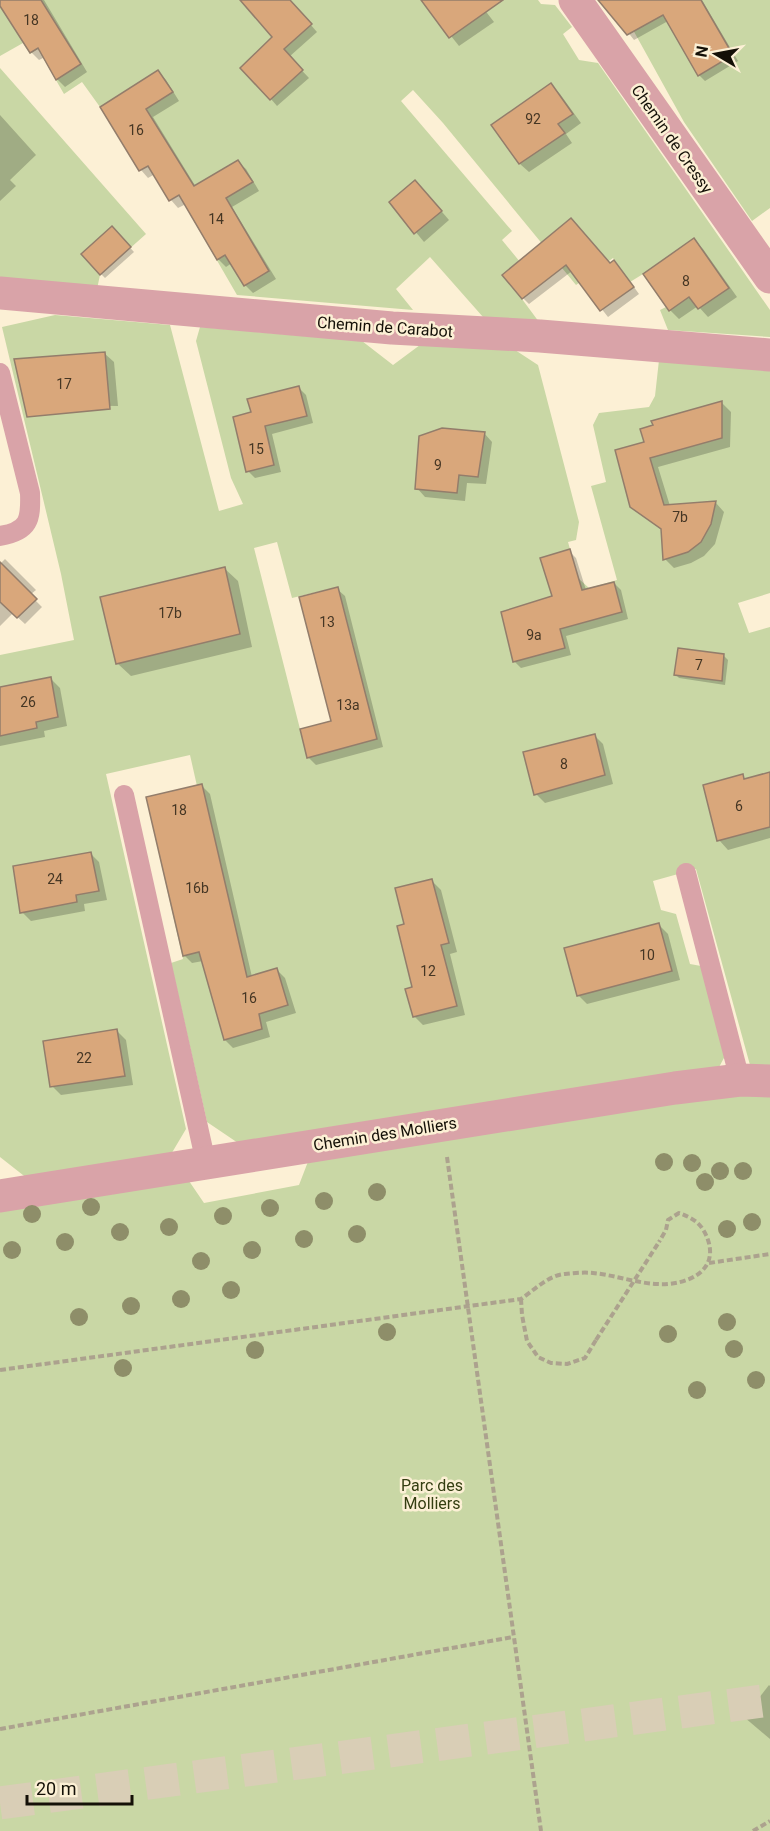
<svg xmlns="http://www.w3.org/2000/svg" width="770" height="1831" font-family="Roboto,sans-serif">
  <style>
    .green { fill: #c9d7a5; fill-rule: evenodd }
    .shadow { fill: #0003 }
    .building { fill: #d9a77b; stroke: #937d6b; stroke-width: 1.5 }
    .lines { fill: none; stroke-linecap: round; stroke-linejoin: round }
    .highway-tunnel { stroke: #d9ceb6; stroke-width: 33; stroke-dasharray: 33 16; stroke-linecap: butt }
    .path { stroke: #aca28e; stroke-width: 4; stroke-dasharray: 6 3; stroke-linecap: butt }
    .lane { stroke: #d9a3a8; stroke-width: 20 }
    .street { stroke: #d9a3a8; stroke-width: 33 }
    .path-bridge { stroke: #aca28e; stroke-width: 4; stroke-dasharray: 6 3; stroke-linecap: butt }
    .tree { fill: #8e8e69 }
    .labels { text-anchor: middle; dominant-baseline: central; stroke-width: 5; stroke-linejoin: round; paint-order: stroke }
    .number-label { font-size: 14px; fill: #453624 }
    .street-label { font-size: 16px; fill: #141007; stroke: #fcf0d5 }
    .park-label { font-size: 16px; fill: #343e11; stroke: #fcf0d5 }
  </style>
  <rect width="100%" height="100%" fill="#fcf0d5"/>
  <g class="green">
    <polygon points="0,0 538,0 541,4 555,5 572,27 563,34 579,60 598,63 770,310 770,337 668,330 660,310 666,307 643,274 630,282 613,258 576,285 443,123 413,90 401,101 512,231 502,240 539,285 522,299 539,322 483,317 430,257 396,289 413,310 237,295 179,195 194,186 146,109 172,92 158,70 100,107 82,82 64,94 38,49 30,54 23,43 0,56"/>
    <polygon points="601,0 770,0 770,208 752,221 684,122 627,19 618,24"/>
    <polygon points="0,68 146,234 100,275 97,289 0,278"/>
    <path d="M 55,315 L 170,325 L 219,511 L 243,504 L 231,478 L 196,341 L 200,327 L 362,341 L 393,365 L 420,345 L 512,348 L 538,365 L 579,522 L 576,540 L 568,542 L 578,578 L 589,588 L 617,580 L 591,486 L 606,482 L 593,425 L 599,413 L 649,407 L 655,396 L 659,360 L 770,369 L 770,593 L 738,603 L 749,633 L 770,627 L 770,1068 L 750,1065 L 696,869 L 653,881 L 661,910 L 676,914 L 690,964 L 701,966 L 725,1056 L 718,1069 L 241,1145 L 207,1122 L 171,963 L 183,959 L 146,797 L 197,786 L 190,755 L 106,774 L 186,1129 L 170,1156 L 28,1179 L 0,1157 L 0,655 L 74,640 L 61,574 L 2,327 ZM 277,542 L 292,598 L 338,587 L 354,647 L 332,721 L 300,729 L 254,548 Z"/>
    <polygon points="718,1095 770,1096 770,1831 0,1831 0,1209 189,1181 204,1203 299,1185 309,1159"/>
  </g>
  <g class="shadow">
    <polygon points="0,0 44,0 87,72 65,87 57,79 45,57 39,60 31,52 0,3"/>
    <polygon points="248,0 289,0 317,32 289,57 309,78 277,106 271,99 274,37"/>
    <polygon points="437,0 477,0 494,22 459,46 428,7"/>
    <polygon points="603,0 702,0 738,61 705,81 699,75 668,21 634,40"/>
    <polygon points="158,72 166,80 179,101 153,117 196,187 238,162 246,169 259,191 232,207 276,279 253,293 245,285 232,263 226,267 218,259 186,204 178,208 171,200 155,174 148,178 141,170 102,108"/>
    <polygon points="551,85 560,94 581,123 566,134 572,143 529,172 520,164 493,126"/>
    <polygon points="0,115 36,155 10,180 16,186 0,201"/>
    <polygon points="423,190 449,220 424,242 391,202"/>
    <polygon points="571,220 610,265 614,262 620,268 639,294 608,317 572,271 529,304 523,298"/>
    <polygon points="112,228 134,252 105,278 101,274"/>
    <polygon points="694,240 703,249 737,297 708,317 698,306 679,319 670,310 645,274"/>
    <polygon points="104,353 114,362 118,406 33,405"/>
    <polygon points="298,387 306,395 313,423 272,434 281,472 255,478 248,471 253,413"/>
    <polygon points="722,403 731,412 730,447 658,467 670,506 716,503 724,512 715,544 704,556 691,563 674,568 665,559 663,531 632,506 645,443"/>
    <polygon points="484,433 492,442 486,484 467,483 465,501 425,497 417,488"/>
    <polygon points="569,551 576,558 586,590 614,583 621,590 628,619 566,636 571,655 521,668 514,661 554,597"/>
    <polygon points="5,559 36,590 30,595 42,607 25,624 13,613 0,626 0,564"/>
    <polygon points="224,568 238,581 252,647 131,676 117,663"/>
    <polygon points="337,589 345,596 383,747 316,765 308,757 333,722"/>
    <polygon points="724,656 728,660 725,685 679,678 675,674"/>
    <polygon points="51,679 60,688 67,726 44,731 45,737 0,746 0,689"/>
    <polygon points="594,735 603,744 613,784 545,803 536,794"/>
    <polygon points="770,773 770,838 728,850 719,840 742,776 746,779"/>
    <polygon points="202,786 210,794 252,977 277,970 285,978 296,1013 266,1022 270,1037 233,1048 225,1040 203,961 192,963 184,955"/>
    <polygon points="90,853 99,862 107,900 84,904 85,911 31,921 22,912"/>
    <polygon points="432,881 441,890 457,952 450,954 465,1015 423,1025 414,1016 414,988 405,925"/>
    <polygon points="659,925 668,934 680,980 587,1004 578,995"/>
    <polygon points="117,1031 126,1040 133,1085 61,1095 52,1086"/>
    <polygon points="769,1685 770,1686 770,1739 744,1717"/>
  </g>
  <g class="building">
    <polygon points="0,0 41,0 81,64 56,80 38,48 30,53 0,6"/>
    <polygon points="240,0 290,0 312,24 284,49 303,70 270,100 240,68 272,37"/>
    <polygon points="421,0 503,0 449,38"/>
    <polygon points="598,0 701,0 733,55 698,76 663,15 627,35"/>
    <polygon points="158,70 173,92 146,109 194,186 238,160 253,182 226,198 269,271 244,286 225,255 217,260 179,195 169,201 148,166 139,171 100,107"/>
    <polygon points="551,83 573,114 558,124 565,133 519,164 491,125"/>
    <polygon points="415,180 442,211 414,234 389,202"/>
    <polygon points="571,218 610,263 614,260 634,287 600,311 566,265 522,299 502,275"/>
    <polygon points="112,226 131,247 100,275 81,254"/>
    <polygon points="694,238 729,288 698,309 689,297 669,311 643,274"/>
    <polygon points="105,352 110,409 27,417 14,359"/>
    <polygon points="299,386 307,416 265,426 274,465 246,472 233,417 251,412 247,399"/>
    <polygon points="722,401 722,438 650,458 664,505 716,501 711,524 701,542 688,552 663,560 661,529 630,507 615,450 644,442 640,429 653,425 651,421"/>
    <polygon points="442,428 485,432 478,477 459,475 457,493 415,489 419,436"/>
    <polygon points="570,549 582,590 614,582 622,612 560,629 565,648 513,662 501,612 552,596 540,558"/>
    <polygon points="0,562 37,599 17,618 0,602"/>
    <polygon points="225,567 240,634 116,664 100,597"/>
    <polygon points="338,587 377,739 307,758 300,729 331,721 299,597"/>
    <polygon points="678,648 724,654 722,681 674,675"/>
    <polygon points="51,677 58,717 36,722 37,728 0,736 0,687"/>
    <polygon points="595,734 605,775 534,795 523,752"/>
    <polygon points="770,772 770,827 717,841 703,785 743,774 744,779"/>
    <polygon points="202,784 247,977 277,968 288,1005 259,1014 262,1029 224,1040 199,952 183,956 146,797"/>
    <polygon points="91,852 99,891 76,895 77,902 20,913 13,866"/>
    <polygon points="432,879 449,943 441,945 457,1006 413,1017 405,989 412,987 397,926 404,924 395,888"/>
    <polygon points="659,923 672,971 577,996 564,948"/>
    <polygon points="117,1029 125,1076 50,1087 43,1041"/>
  </g>
  <g class="lines">
    <polyline class="highway-tunnel" points="0,1803 770,1700"/>
    <g class="path">
      <polyline points="447,1157 541,1831"/>
      <polyline points="709,1263 770,1254"/>
      <polyline points="521,1299 522,1315 527,1341 538,1357 551,1363 567,1364 585,1358 596,1340"/>
      <path d="M 0,1370 L 521,1299 C 534,1290 549,1275 565,1274 C 574,1273 584,1272 593,1273 C 614,1275 636,1283 657,1284 C 688,1286 722,1270 706,1235 C 700,1222 692,1218 679,1213 L 668,1220 L 666,1230 L 659,1242"/>
      <polyline points="0,1729 513,1637"/>
      <polyline points="753,1831 770,1821"/>
    </g>
    <g class="lane">
      <path d="M 0,373 L 30,493 C 31,520 29,531 0,536"/>
      <polyline points="124,795 206,1163"/>
      <polyline points="686,873 740,1080"/>
    </g>
    <g class="street">
      <polyline points="575,0 770,277"/>
      <polyline points="0,293 392,328 540,336 770,355"/>
      <polyline points="0,1196 675,1088 740,1080 770,1081"/>
    </g>
    <polyline class="path-bridge" points="596,1340 659,1242"/>
  </g>
  <g class="tree">
    <circle cx="664" cy="1162" r="9"/>
    <circle cx="692" cy="1163" r="9"/>
    <circle cx="720" cy="1171" r="9"/>
    <circle cx="743" cy="1171" r="9"/>
    <circle cx="705" cy="1182" r="9"/>
    <circle cx="377" cy="1192" r="9"/>
    <circle cx="324" cy="1201" r="9"/>
    <circle cx="91" cy="1207" r="9"/>
    <circle cx="270" cy="1208" r="9"/>
    <circle cx="32" cy="1214" r="9"/>
    <circle cx="223" cy="1216" r="9"/>
    <circle cx="752" cy="1222" r="9"/>
    <circle cx="169" cy="1227" r="9"/>
    <circle cx="727" cy="1229" r="9"/>
    <circle cx="120" cy="1232" r="9"/>
    <circle cx="357" cy="1234" r="9"/>
    <circle cx="304" cy="1239" r="9"/>
    <circle cx="65" cy="1242" r="9"/>
    <circle cx="12" cy="1250" r="9"/>
    <circle cx="252" cy="1250" r="9"/>
    <circle cx="201" cy="1261" r="9"/>
    <circle cx="231" cy="1290" r="9"/>
    <circle cx="181" cy="1299" r="9"/>
    <circle cx="131" cy="1306" r="9"/>
    <circle cx="79" cy="1317" r="9"/>
    <circle cx="727" cy="1322" r="9"/>
    <circle cx="387" cy="1332" r="9"/>
    <circle cx="668" cy="1334" r="9"/>
    <circle cx="734" cy="1349" r="9"/>
    <circle cx="255" cy="1350" r="9"/>
    <circle cx="123" cy="1368" r="9"/>
    <circle cx="756" cy="1380" r="9"/>
    <circle cx="697" cy="1390" r="9"/>
  </g>
  <g class="labels">
    <g class="number-label">
      <text x="31" y="20">18</text>
      <text x="533" y="119">92</text>
      <text x="136" y="130">16</text>
      <text x="216" y="219">14</text>
      <text x="686" y="281">8</text>
      <text x="64" y="384">17</text>
      <text x="256" y="449">15</text>
      <text x="438" y="465">9</text>
      <text x="680" y="517">7b</text>
      <text x="170" y="613">17b</text>
      <text x="327" y="622">13</text>
      <text x="534" y="635">9a</text>
      <text x="699" y="665">7</text>
      <text x="28" y="702">26</text>
      <text x="348" y="705">13a</text>
      <text x="564" y="764">8</text>
      <text x="739" y="806">6</text>
      <text x="179" y="810">18</text>
      <text x="55" y="879">24</text>
      <text x="197" y="888">16b</text>
      <text x="647" y="955">10</text>
      <text x="428" y="971">12</text>
      <text x="249" y="998">16</text>
      <text x="84" y="1058">22</text>
    </g>
    <g class="street-label">
      <text transform="translate(672 139) rotate(55)">Chemin de Cressy</text>
      <text transform="translate(385 327) rotate(4)">Chemin de Carabot</text>
      <text transform="translate(385 1134) rotate(-9)">Chemin des Molliers</text>
    </g>
    <g class="park-label">
      <text x="432" y="1485">Parc des<tspan x="432" dy="18">Molliers</tspan></text>
    </g>
  </g>
  <g transform="translate(716 54) rotate(280)" stroke="#fcf0d5" stroke-width="4.5" paint-order="stroke">
  <path d="M0-4.5L10 22L0 15L-10 22Z" fill="#141007"/>
  <text y="-9" font-size="16" font-weight="bold" text-anchor="middle" fill="#141007">N</text>
  </g>
  <path d="M27 1795v9h105v-9" fill="none" stroke="#141007" stroke-width="3"/>
  <text x="36" y="1795" font-size="18" fill="#141007" stroke="#fcf0d5" stroke-width="4.5" paint-order="stroke">20 m</text>
</svg>
